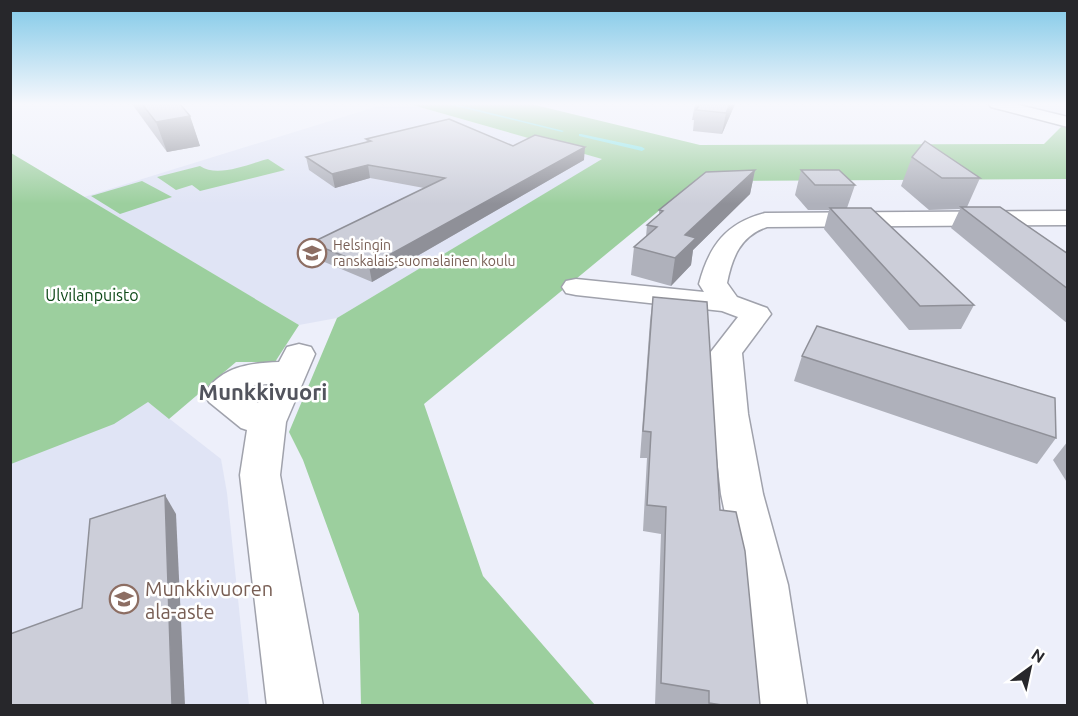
<svg xmlns="http://www.w3.org/2000/svg" width="1078" height="716" font-family="Ubuntu,sans-serif">
  <style>
    .built { fill: #e0e4f5 }
    .green { fill: #9ccf9e }
    .lines { fill: none; stroke-linecap: round; stroke-linejoin: round }
    .stream { fill: #83e5e5; fill-rule: evenodd }
    .minor-casing { stroke: #a0a2ac; stroke-width: 3 }
    .tertiary-casing { stroke: #a0a2ac; stroke-width: 3 }
    .minor { fill: #fff; fill-rule: evenodd }
    .tertiary { fill: #fff; fill-rule: evenodd }
    .wall { fill: #afb1bb }
    .shaded-wall { fill: #8f9098 }
    .building { fill: #ccced9; stroke: #8f9098; stroke-width: 1.5 }
    .labels { text-anchor: middle; dominant-baseline: central; stroke-width: 5; stroke-linejoin: round; paint-order: stroke }
    .far-education-label { font-size: 14px; fill: #785e54; stroke: #fff; text-anchor: start }
    .park-label { font-size: 16px; fill: #0e4918; stroke: #fff }
    .near-education-label { font-size: 20px; fill: #785e54; stroke: #fff; text-anchor: start }
    .district-label { font-size: 22px; font-weight: bold; fill: #52545d; stroke: #fff }
  </style>
  <rect width="100%" height="100%" fill="#edeffa"/>
  <g class="built">
    <polygon points="385,104 409,104 603,159 337,318 299,325 84,197"/>
    <polygon points="10,391 148,402 221,459 227,493 249,705 11,705"/>
  </g>
  <g class="green">
    <polygon points="409,104 531,104 700,145 1044,144 1062,126 1067,128 1067,179 695,181 424,404 483,576 595,705 361,705 359,614 303,460 289,432 337,318 602,159"/>
    <polygon points="11,153 299,325 275,362 236,362 169,419 148,402 114,424 11,464"/>
    <path d="M 268,159 L 285,170 L 200,191 L 192,185 L 176,190 L 157,177 L 200,166 C 218,178 248,164 268,159 Z"/>
    <polygon points="142,181 172,197 120,214 91,196"/>
  </g>
  <g class="lines">
    <g class="stream">
      <polygon points="447,104 454,104 564,131 562,132"/>
      <polygon points="581,134 642,147 645,149 642,151 579,136 579,134"/>
    </g>
    <g class="minor-casing">
      <g id="minor">
        <path d="M 1068,211 L 1068,225 L 767,227 C 740,236 732,258 727,283 L 737,297 L 767,308 L 771,314 L 742,353 L 748,414 L 763,494 L 788,585 L 807,706 L 751,706 L 740,585 L 721,494 L 712,414 L 710,353 L 738,317 L 722,311 L 576,295 L 566,293 L 562,287 L 566,281 L 576,279 L 704,292 L 699,284 C 709,246 726,223 765,213 Z"/>
        <path d="M 299,344 L 311,347 L 315,354 L 286,422 L 280,475 L 323,706 L 267,706 L 240,475 L 247,430 L 241,428 L 209,402 L 204,394 C 221,367 248,363 279,362 L 287,347 ZM 268,384 L 258,403 L 243,392 L 255,385 Z"/>
      </g>
    </g>
    <g class="tertiary-casing">
      <polygon id="tertiary" points="989,104 1015,104 1068,117 1068,127 991,107"/>
    </g>
    <use href="#minor" class="minor"/>
    <use href="#tertiary" class="tertiary"/>
  </g>
  <g class="wall">
    <polygon points="132,104 180,104 190,116 200,146 167,152"/>
    <polygon points="695,104 735,104 722,134 693,131 694,120 692,120"/>
    <polygon points="366,139 513,146 584,160 372,282 315,258 311,243 424,188 370,178 335,188 309,170 306,157 367,142"/>
    <polygon points="912,157 980,178 967,207 1068,254 1068,324 951,228 960,209 929,210 901,186"/>
    <polygon points="755,170 750,194 693,250 691,265 671,286 631,275 634,247 646,237 647,225 659,215 659,210"/>
    <polygon points="801,170 855,185 847,208 974,305 961,329 909,330 824,229 829,210 808,210 795,195"/>
    <polygon points="653,297 720,510 760,705 655,705 661,534 643,531 647,458 640,458 650,321"/>
    <polygon points="802,356 1056,438 1037,464 794,381"/>
    <polygon points="1068,441 1068,484 1053,460"/>
  </g>
  <g class="shaded-wall">
    <polygon points="730,104 735,104 722,134 726,113"/>
    <polygon points="190,116 200,146 167,152 156,122"/>
    <polygon points="585,147 584,160 372,282 369,266"/>
    <polygon points="368,165 370,178 335,188 332,174"/>
    <polygon points="755,170 750,194 693,250 691,265 671,286 675,258 685,235"/>
    <polygon points="165,495 176,514 185,705 172,705"/>
  </g>
  <g class="building">
    <polygon points="142,104 180,104 190,116 156,122"/>
    <polygon points="700,104 730,104 726,113 696,110"/>
    <polygon points="449,119 513,146 535,135 585,147 369,266 311,243 445,178 368,165 332,174 306,157 371,141 366,139"/>
    <polygon points="925,141 980,178 942,178 912,157"/>
    <polygon points="755,170 685,235 696,238 675,258 634,247 657,227 647,225 663,211 659,210 706,172"/>
    <polygon points="801,170 839,170 855,185 815,185"/>
    <polygon points="961,207 1000,207 1068,254 1068,289"/>
    <polygon points="830,208 871,208 974,305 920,306"/>
    <polygon points="653,297 707,302 720,510 736,512 745,551 760,705 722,705 709,703 709,691 661,683 666,507 647,505 651,432 643,431"/>
    <polygon points="817,326 1055,398 1056,438 802,356"/>
    <polygon points="165,495 172,705 10,705 10,634 82,608 90,519"/>
  </g>
  <linearGradient id="sky" x2="0" y2="1"><stop stop-color="#7fc8e7"/><stop offset="0.51" stop-color="#f7f8fd"/><stop offset="1" stop-color="#f7f8fd" stop-opacity="0"/></linearGradient>
  <rect width="1078" height="204" fill="url(#sky)"/>
  <defs>
    <g id="school-ring" transform="scale(1.5)"><circle r="9.5" fill="#fff" stroke="#8d6e63" stroke-width="1.5"/><path d="M0-5L7-2L0 1L-7-2ZM-4 1L0 2.5L4 1V4Q0 6-4 4Z" fill="#8d6e63"/></g>
  </defs>
  <g fill-rule="evenodd">
    <use href="#school-ring" x="312" y="253"/>
    <use href="#school-ring" x="124" y="599"/>
  </g>
  <g class="labels">
    <g class="far-education-label">
      <text x="333" y="245">Helsingin<tspan x="333" dy="16">ranskalais-suomalainen koulu</tspan></text>
    </g>
    <g class="park-label">
      <text x="92" y="295">Ulvilanpuisto</text>
    </g>
    <g class="near-education-label">
      <text x="145" y="588">Munkkivuoren<tspan x="145" dy="23">ala-aste</tspan></text>
    </g>
    <g class="district-label">
      <text x="263" y="391">Munkkivuori</text>
    </g>
  </g>
  <rect width="1078" height="716" fill="none" stroke="#27272b" stroke-width="24"/>
  <g transform="translate(1030 668) rotate(33)" stroke="#ffffff" stroke-width="4.5" paint-order="stroke">
  <path d="M0-4.5L10 22L0 15L-10 22Z" fill="#27272b"/>
  <text y="-9" font-size="16" font-weight="bold" text-anchor="middle" fill="#27272b">N</text>
  </g>
</svg>
